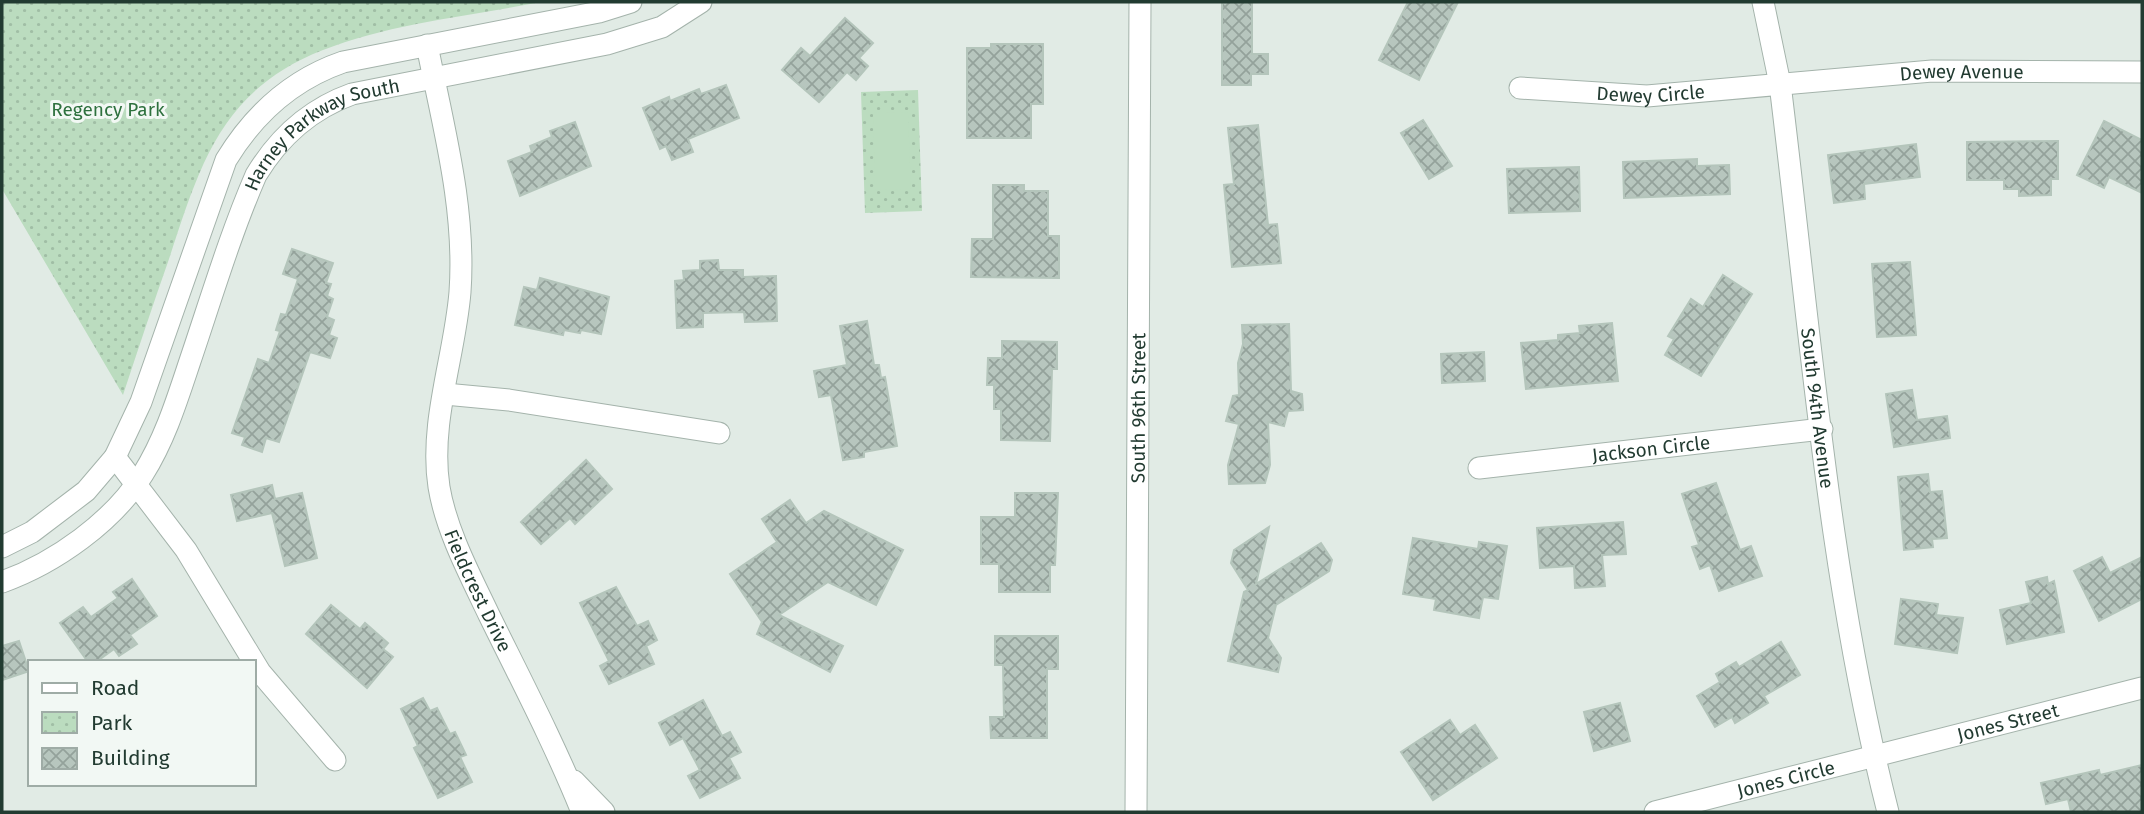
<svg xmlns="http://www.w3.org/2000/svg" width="2144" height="814" font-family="'Fira Sans',sans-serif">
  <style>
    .park { fill: url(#park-dots) }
    .pitch { fill: #bbdcbf }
    .building { fill: url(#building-cross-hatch); stroke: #b4c5bb; stroke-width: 2 }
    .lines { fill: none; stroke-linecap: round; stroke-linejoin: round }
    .minor-casing { stroke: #a4b3ab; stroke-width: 23 }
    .minor { stroke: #fff; stroke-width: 21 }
    .labels { text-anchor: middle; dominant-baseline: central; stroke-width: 6; stroke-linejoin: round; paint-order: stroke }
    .street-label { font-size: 19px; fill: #223b31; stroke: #f2f8f4 }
    .park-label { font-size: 19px; fill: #2e713e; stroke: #f2f8f4 }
  </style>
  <defs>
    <pattern id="park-dots" width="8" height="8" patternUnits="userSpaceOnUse" patternTransform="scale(1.75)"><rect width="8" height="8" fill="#bbdcbf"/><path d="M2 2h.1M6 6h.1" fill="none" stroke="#a0bea5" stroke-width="1.8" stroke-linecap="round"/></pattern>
    <pattern id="building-cross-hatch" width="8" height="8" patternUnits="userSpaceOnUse" patternTransform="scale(1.75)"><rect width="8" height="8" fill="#b7c6be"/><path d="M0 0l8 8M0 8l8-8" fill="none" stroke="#94a29b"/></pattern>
  </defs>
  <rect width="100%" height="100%" fill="#e1ebe5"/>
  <g class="park">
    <path d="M 2,2 L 541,2 C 470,16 392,23 323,50 C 221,90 200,165 169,259 C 153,304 138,350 123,395 L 2,189 Z"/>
    <polygon points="918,90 922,211 865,213 861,92"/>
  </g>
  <polygon class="pitch" points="908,112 911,189 875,190 873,113"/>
  <g class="building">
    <polygon points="1222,2 1252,2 1252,54 1268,54 1268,74 1251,74 1251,85 1222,85"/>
    <polygon points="1408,2 1458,2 1419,80 1379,60"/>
    <polygon points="845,18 873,43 859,58 868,66 856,80 847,72 819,102 782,70 801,48 810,56"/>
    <polygon points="991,44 1043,44 1043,104 1031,104 1031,138 967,138 967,48 991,48"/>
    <polygon points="726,85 739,118 688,139 693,152 672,160 666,146 660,149 643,108 669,97 670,101 699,89 701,94"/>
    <polygon points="1423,120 1452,166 1429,179 1401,133"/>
    <polygon points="2104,121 2142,140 2142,193 2109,177 2104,188 2077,175"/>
    <polygon points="575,122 591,166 520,196 508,161 532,152 530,146 552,137 550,131"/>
    <polygon points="1258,125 1268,225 1277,224 1281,263 1232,267 1224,185 1234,184 1228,128"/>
    <polygon points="2058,141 2058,179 2051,179 2051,195 2019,196 2019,189 2004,189 2004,180 1967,180 1967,142"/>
    <polygon points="1916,144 1920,177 1864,184 1865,199 1834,203 1828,155"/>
    <polygon points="1697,159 1697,166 1729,165 1730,194 1624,198 1623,162"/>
    <polygon points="1579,167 1580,211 1509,213 1507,169"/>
    <polygon points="993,185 1024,185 1024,191 1048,191 1048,236 1059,236 1059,278 971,277 972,239 993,239"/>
    <polygon points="292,249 333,263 326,283 331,284 327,296 333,299 327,317 334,320 329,335 337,338 330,358 310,352 279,442 266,438 262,452 242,445 245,437 232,433 258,359 269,363 280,331 276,330 281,314 286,315 298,279 283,274"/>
    <polygon points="718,260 719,270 743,270 743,277 776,276 777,321 745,322 744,312 703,313 703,327 677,328 675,281 684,280 683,271 700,270 700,261"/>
    <polygon points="1910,262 1916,335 1877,337 1872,264"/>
    <polygon points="1723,275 1752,294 1701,376 1665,355 1674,339 1668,336 1691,299 1703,307"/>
    <polygon points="540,278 609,297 601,334 581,330 580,333 564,330 563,335 515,325 524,287 537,290"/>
    <polygon points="867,321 874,365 879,365 881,378 885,377 897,446 864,452 864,457 843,460 831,395 819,397 814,371 847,365 840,326"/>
    <polygon points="1612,323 1618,381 1526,389 1521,343 1558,340 1558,335 1580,333 1579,326"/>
    <polygon points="1289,324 1291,391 1302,394 1303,410 1288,411 1284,426 1268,422 1270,465 1265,483 1229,484 1228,465 1239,424 1226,421 1233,396 1239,395 1238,363 1243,344 1242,325"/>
    <polygon points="1002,341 1057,342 1057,369 1052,369 1050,441 1001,440 1001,409 994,409 994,385 987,385 988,358 1002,358"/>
    <polygon points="1484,352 1485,381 1442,383 1441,354"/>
    <polygon points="1912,390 1917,420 1947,416 1950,438 1894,447 1886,394"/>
    <polygon points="586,460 612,489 575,524 570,518 541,544 521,522"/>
    <polygon points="1928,474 1930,492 1942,491 1947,538 1932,539 1933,547 1904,550 1898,477"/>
    <polygon points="1716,483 1740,550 1751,546 1762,576 1719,591 1710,565 1700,569 1692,547 1699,545 1682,494"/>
    <polygon points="272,485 275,499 302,493 317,558 285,566 272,513 237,521 231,495"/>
    <polygon points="1015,493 1058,493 1055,565 1050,565 1050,592 999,592 999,564 981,564 981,517 1015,517"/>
    <polygon points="790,500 806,523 824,511 903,550 876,605 828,582 779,615 843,646 830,672 757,634 762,622 730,574 777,542 762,519"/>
    <polygon points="1623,522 1626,554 1602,555 1605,586 1575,588 1574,566 1540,568 1537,528"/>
    <polygon points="1269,527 1256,584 1321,543 1332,560 1329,571 1276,605 1268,638 1281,658 1278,672 1228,661 1244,592 1248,590 1231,563 1234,550"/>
    <polygon points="1413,538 1478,549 1479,542 1507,546 1498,599 1483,597 1479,618 1434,610 1436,599 1403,594"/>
    <polygon points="2102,557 2110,573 2142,557 2142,599 2099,621 2074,571"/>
    <polygon points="2047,577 2048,584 2054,581 2064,632 2007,644 2000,610 2031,603 2026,582"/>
    <polygon points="132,579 157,616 130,635 137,644 119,656 114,649 96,662 88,662 60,623 83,607 91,617 118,598 113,592"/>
    <polygon points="616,587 637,626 648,621 657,640 646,646 654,664 609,684 600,666 609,661 580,603"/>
    <polygon points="1901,599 1938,604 1936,615 1963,618 1957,653 1895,644"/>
    <polygon points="331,605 360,629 365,623 388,643 383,649 393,657 367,688 306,634"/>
    <polygon points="995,636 1058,636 1058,669 1047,669 1047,738 991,738 990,717 1004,717 1003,665 995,665"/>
    <polygon points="19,641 29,671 2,680 2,646"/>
    <polygon points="1781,642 1800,675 1764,696 1768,703 1735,723 1732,717 1715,727 1697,696 1720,682 1716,674 1736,662 1739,667"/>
    <polygon points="423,698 430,711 437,708 450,734 455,732 466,755 460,757 472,782 438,798 414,748 418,746 401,709"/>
    <polygon points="703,700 722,736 730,732 741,752 729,758 740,778 700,798 688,776 700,770 683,738 670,745 659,723"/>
    <polygon points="1620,703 1630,741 1594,751 1584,712"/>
    <polygon points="1450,720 1460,735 1475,725 1497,758 1433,800 1401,752"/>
    <polygon points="2142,765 2142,812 2071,812 2068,799 2046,804 2041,783 2099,770 2100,775"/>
  </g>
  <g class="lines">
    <g class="minor-casing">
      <g id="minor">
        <path id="s1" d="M 1763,2 L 1780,84 C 1810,327 1828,576 1888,812"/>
        <path id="s2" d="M 427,45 C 443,126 466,208 460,292 C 455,355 429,423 439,487 C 446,530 470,575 489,615 C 521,680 555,745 582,812"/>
        <path id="s3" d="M 1520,88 L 1647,96 L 1932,71 L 2142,72"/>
        <polyline points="445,394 509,400 719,433"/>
        <polyline points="115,457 186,550 260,672 335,760"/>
        <path id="s4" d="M 1479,468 L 1822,429"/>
        <path d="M 2,547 L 32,532 L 86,491 L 115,457 L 141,402 L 226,160 C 254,114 291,80 343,62 L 599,12 L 631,2"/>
        <path id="s5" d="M 2,582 C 55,563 113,522 143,474 C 165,439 177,400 190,361 C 211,299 230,235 256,175 C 279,137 310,109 352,94 L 607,44 L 662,27 L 701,2"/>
        <polyline points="574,781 604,812"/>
        <path id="s6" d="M 1136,812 L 1140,2"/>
        <path id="s7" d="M 1655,812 L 2142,688"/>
      </g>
    </g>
    <use href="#minor" class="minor"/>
  </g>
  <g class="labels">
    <g class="street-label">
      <text stroke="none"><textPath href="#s3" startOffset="443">Dewey Avenue</textPath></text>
      <text stroke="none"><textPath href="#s3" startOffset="131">Dewey Circle</textPath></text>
      <text stroke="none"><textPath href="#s5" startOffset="581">Harney Parkway South</textPath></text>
      <text stroke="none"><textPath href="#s6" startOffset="404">South 96th Street</textPath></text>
      <text stroke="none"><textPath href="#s1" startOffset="410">South 94th Avenue</textPath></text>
      <text stroke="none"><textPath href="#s4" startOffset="173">Jackson Circle</textPath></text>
      <text stroke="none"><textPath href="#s2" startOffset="558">Fieldcrest Drive</textPath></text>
      <text stroke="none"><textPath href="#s7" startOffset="364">Jones Street</textPath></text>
      <text stroke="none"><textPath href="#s7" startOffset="135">Jones Circle</textPath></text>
    </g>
    <g class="park-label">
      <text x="108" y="109">Regency Park</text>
    </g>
  </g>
  <rect width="2144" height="814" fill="none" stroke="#223b31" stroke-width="7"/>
  <rect x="28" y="660" width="228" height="126" fill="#f2f8f4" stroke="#9faca6" stroke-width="2"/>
  <rect x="42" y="683" width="35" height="10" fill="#ffffff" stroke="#9faca6" stroke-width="2"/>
  <text x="91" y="695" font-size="21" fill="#223b31">Road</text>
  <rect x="42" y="712" width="35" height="21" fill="url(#park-dots)" stroke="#9faca6" stroke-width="2"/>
  <text x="91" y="730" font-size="21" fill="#223b31">Park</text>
  <rect x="42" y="748" width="35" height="21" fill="url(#building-cross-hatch)" stroke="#9faca6" stroke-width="2"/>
  <text x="91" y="765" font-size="21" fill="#223b31">Building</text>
</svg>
